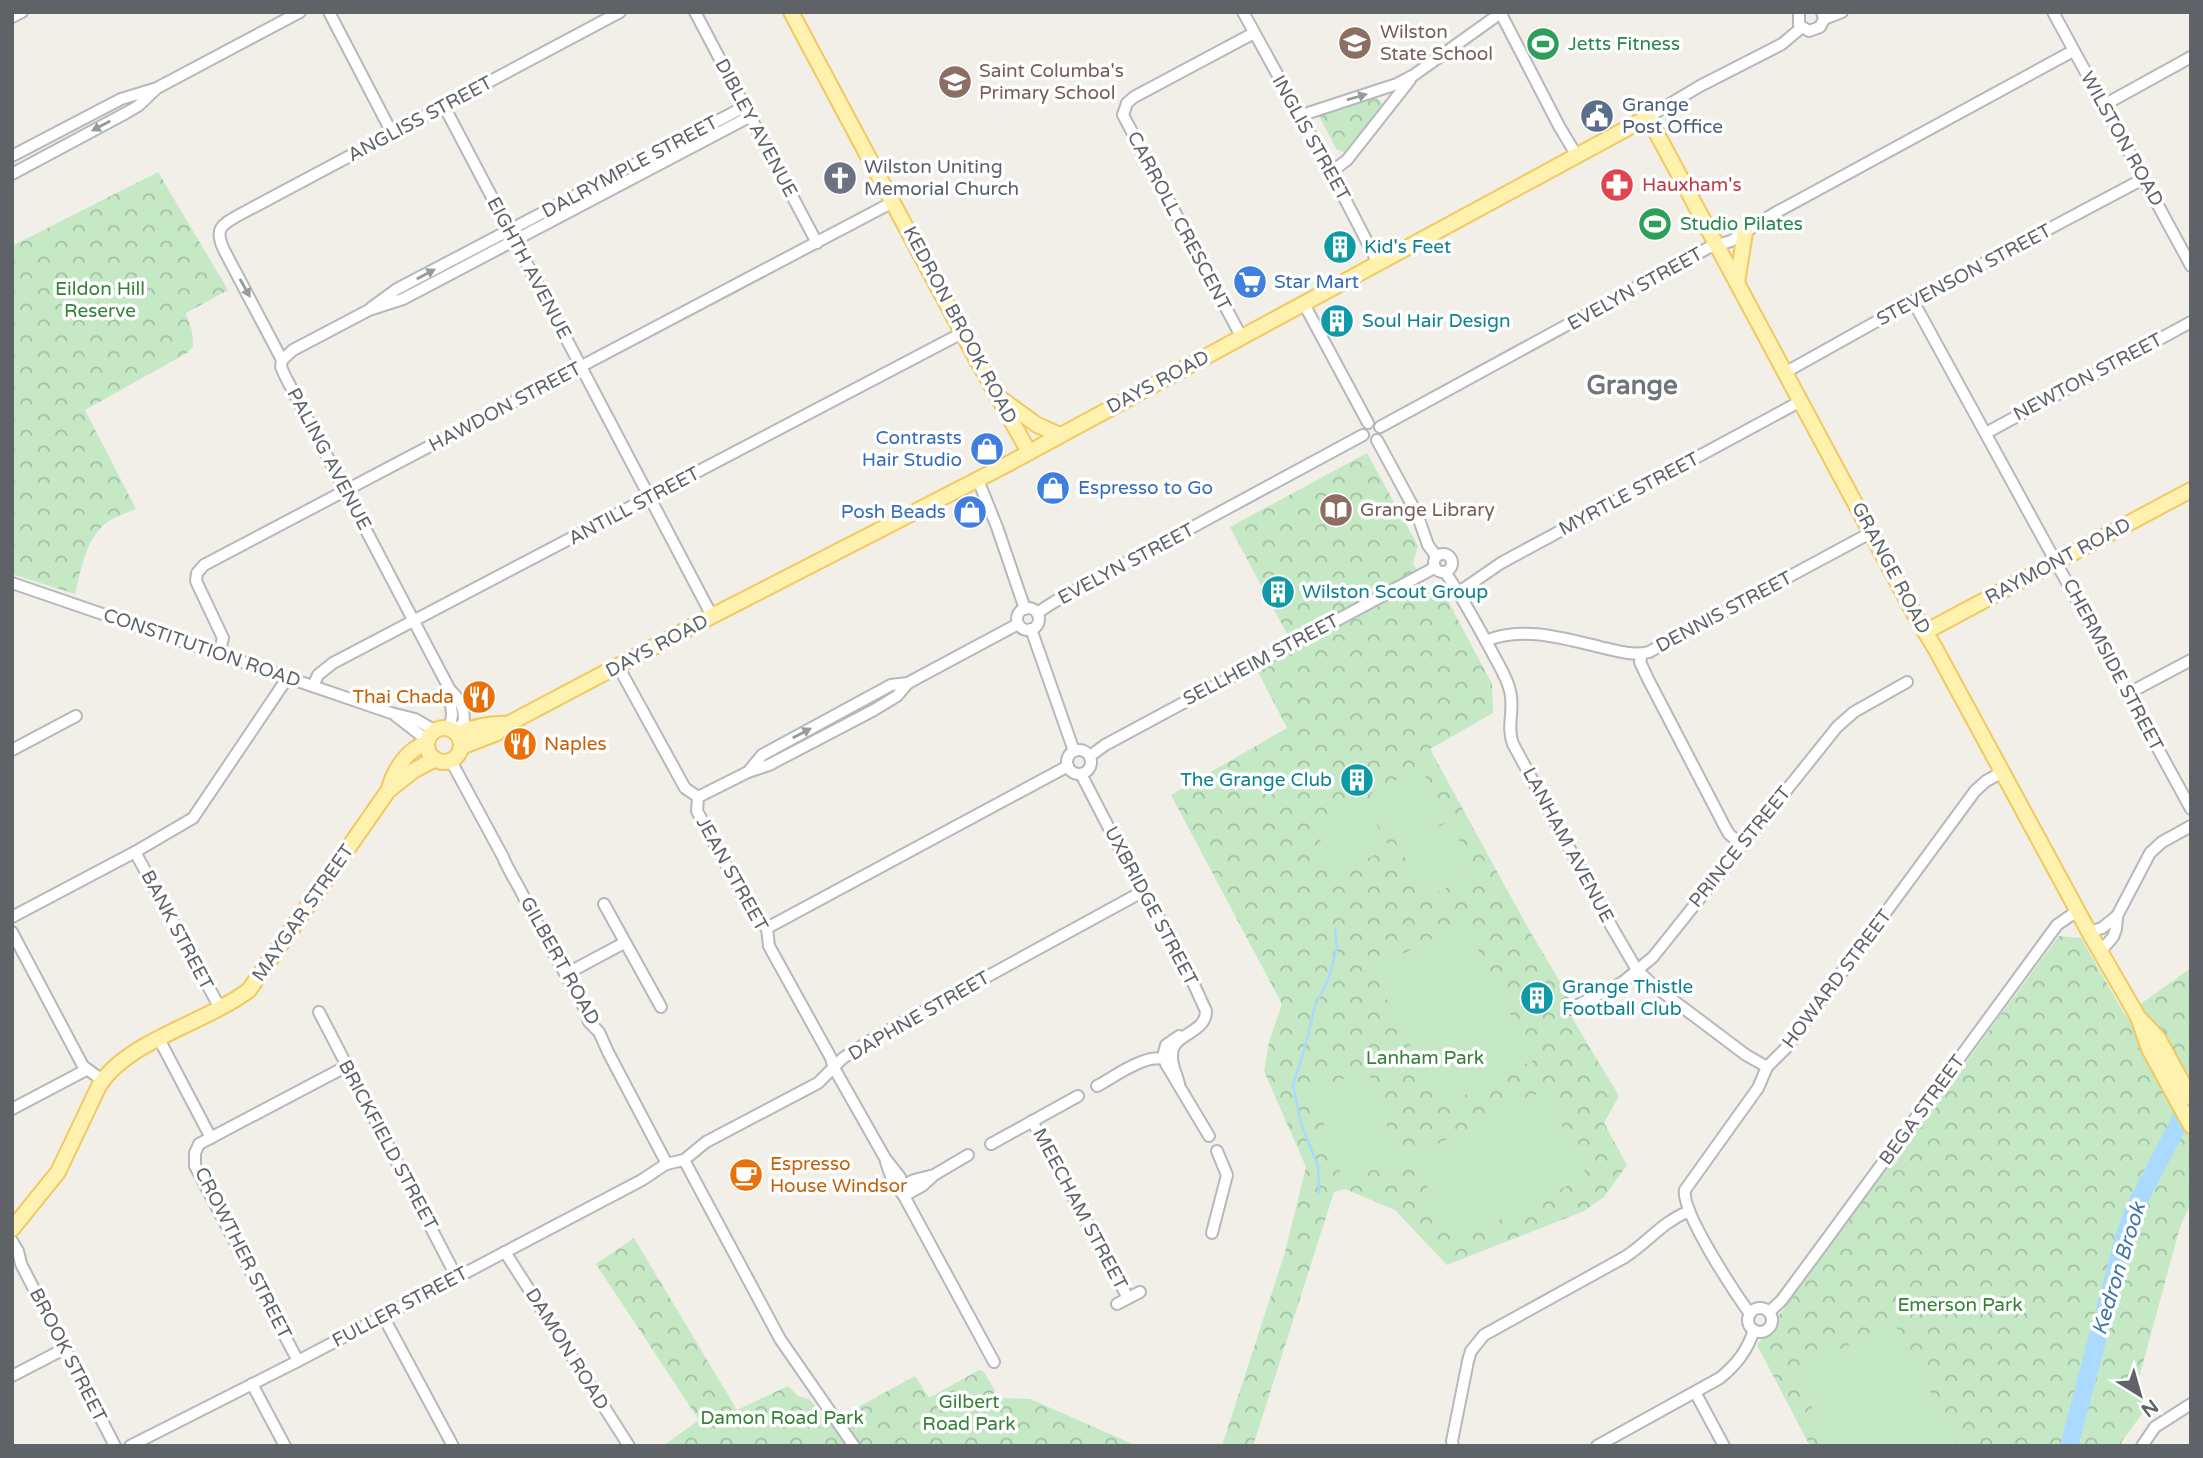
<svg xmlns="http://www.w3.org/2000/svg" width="2203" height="1458" font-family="'Varela Round',sans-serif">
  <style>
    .forest { fill: url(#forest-crowns) }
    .pitch { fill: #c5e8c5 }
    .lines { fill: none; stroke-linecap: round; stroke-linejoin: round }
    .stream { stroke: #aadaff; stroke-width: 2.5 }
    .river { stroke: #aadaff; stroke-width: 18 }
    .minor-casing { stroke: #b5b8bc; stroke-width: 14 }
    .major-casing { stroke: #f2c960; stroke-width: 18 }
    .minor { stroke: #fff; stroke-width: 10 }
    .major { stroke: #fff2af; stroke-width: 14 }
    .oneway { fill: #979a9d }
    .labels { text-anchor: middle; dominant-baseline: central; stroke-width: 7; stroke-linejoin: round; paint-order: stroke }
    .education-label { font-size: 19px; fill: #785e54; stroke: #fff; text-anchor: start }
    .leisure-label { font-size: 19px; fill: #27864d; stroke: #fff; text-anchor: start }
    .service-label { font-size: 19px; fill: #4e5e75; stroke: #fff; text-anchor: start }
    .street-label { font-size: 19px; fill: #5f6368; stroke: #fff }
    .worship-label { font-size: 19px; fill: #5b616d; stroke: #fff; text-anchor: start }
    .health-label { font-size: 19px; fill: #be3a42; stroke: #fff; text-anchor: start }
    .culture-label { font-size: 19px; fill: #0d838f; stroke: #fff; text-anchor: start }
    .shop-label { font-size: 19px; fill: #366cbe; stroke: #fff; text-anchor: start }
    .park-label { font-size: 19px; fill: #348238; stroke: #fff }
    .food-label { font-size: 19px; fill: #c56008; stroke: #fff; text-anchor: start }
    .water-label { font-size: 21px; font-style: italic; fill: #4174aa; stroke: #fff }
    .district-label { font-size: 26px; font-weight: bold; fill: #70757a; stroke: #fff }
  </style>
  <defs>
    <pattern id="forest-crowns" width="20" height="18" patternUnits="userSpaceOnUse" patternTransform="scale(1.75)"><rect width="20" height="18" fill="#c5e8c5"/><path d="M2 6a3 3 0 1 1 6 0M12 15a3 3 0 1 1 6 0" fill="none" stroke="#a3c0a4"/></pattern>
  </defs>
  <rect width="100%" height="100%" fill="#f1efe8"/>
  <g class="forest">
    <polygon points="1377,98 1382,103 1381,106 1347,153 1337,150 1319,116"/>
    <path d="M 158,172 L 228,290 L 186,313 L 192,332 L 193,346 L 187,353 L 85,410 L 136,509 C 127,513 114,517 106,523 C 85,540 81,570 75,594 L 12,574 L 12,246 Z"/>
    <polygon points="1367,453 1418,546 1413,563 1427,588 1435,590 1447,599 1492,684 1493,713 1430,749 1529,930 1568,995 1572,1018 1619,1096 1604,1123 1627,1165 1604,1197 1584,1211 1447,1265 1395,1210 1345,1189 1334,1192 1253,1446 1222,1446 1285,1252 1306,1167 1264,1071 1269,1042 1282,1004 1171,795 1287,728 1255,666 1294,647 1230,527"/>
    <polygon points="2059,936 2081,938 2125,1015 2191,968 2191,1203 2180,1227 2137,1385 2147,1407 2122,1441 2121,1446 1810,1446 1757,1345"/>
    <polygon points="634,1238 737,1410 788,1386 798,1396 809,1399 829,1423 915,1376 929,1398 979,1370 984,1372 999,1398 1030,1399 1137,1446 663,1446 699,1420 596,1264"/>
  </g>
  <g class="pitch">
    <polygon points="1420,767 1447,817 1397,844 1370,794"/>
    <polygon points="1362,798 1389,847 1339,874 1312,825"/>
    <polygon points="1449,821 1476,872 1427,898 1400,848"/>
    <polygon points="1464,922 1534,1060 1442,1107 1372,970"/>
    <polygon points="1368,1070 1399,1161 1343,1180 1312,1090"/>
    <polygon points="1544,1090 1587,1176 1455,1242 1412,1157"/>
    <polygon points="1893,1321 1959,1446 1832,1446 1794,1374"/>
  </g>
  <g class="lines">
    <polyline class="stream" points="1319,1193 1318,1166 1301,1123 1293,1085 1305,1047 1315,1006 1328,980 1337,948 1335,929"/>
    <polyline class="river" points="2069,1446 2124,1238 2134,1209 2191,1100"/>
    <g class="minor-casing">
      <g id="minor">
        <polyline points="329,12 392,133"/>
        <polyline points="695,12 817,243"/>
        <polyline points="1243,12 1331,172 1378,263"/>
        <polyline points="1500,12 1559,126 1577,156"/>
        <polyline points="1799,12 1799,25 1809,31 1820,27 1824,19 1822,12"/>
        <polyline points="2053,12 2191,266"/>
        <polyline points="12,17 22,12"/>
        <polyline points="1824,19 1842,12"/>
        <polyline points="2104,105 2191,57"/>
        <polyline points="444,106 712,616"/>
        <polyline points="1299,116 1397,84 1414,75 1502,12"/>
        <polyline points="1648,117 1700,86 1782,44 1801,28"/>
        <polyline points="12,156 121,99 154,89"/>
        <polyline points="1331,172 1347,160 1410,80"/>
        <polyline points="12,174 126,113 138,106 157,88 300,12"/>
        <polyline points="1913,301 2191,809"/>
        <polyline points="1304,304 1368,423"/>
        <polyline points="371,308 397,289 744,107"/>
        <polyline points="1242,338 1123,115 1127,103 1134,97 1254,33"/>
        <polyline points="282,360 293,350 369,310 403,299 749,117"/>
        <polyline points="1786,372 1913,301 2143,179"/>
        <polyline points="1380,427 1708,248 1731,241 1775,213 2073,51"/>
        <polyline points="1986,433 2191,322"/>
        <polyline points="1377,440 1417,514 1428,545 1436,556"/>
        <polyline points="978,480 997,527 1025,609"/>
        <circle cx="1443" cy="563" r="9"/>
        <path d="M 1445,572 C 1463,598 1477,625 1492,652 C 1498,664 1507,677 1510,691 C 1515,709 1506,726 1513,744 L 1613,929 L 1637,970 L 1653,985 L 1746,1055 L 1767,1067"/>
        <polyline points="12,583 391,713 415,719 434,730"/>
        <polyline points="1459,592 1501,563 1801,401"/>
        <circle cx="1028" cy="619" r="11"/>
        <polyline points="1037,613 1054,602 1363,435"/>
        <polyline points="1031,629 1074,751"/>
        <path d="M 1486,641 C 1520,625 1566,639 1600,647 C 1617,651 1632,656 1649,652 L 1872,532"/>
        <polyline points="219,654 223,638 196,581 197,573 204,565 893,202"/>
        <polyline points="1642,654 1640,662 1648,679 1725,827 1729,834 1742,845"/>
        <polyline points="618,666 685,788 698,797 697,811 754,916 767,928 769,946 831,1058 834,1068 885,1158 900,1177 904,1196"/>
        <polyline points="313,686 318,675 333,663 962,333"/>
        <polyline points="450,690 452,715 450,728"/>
        <polyline points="2129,693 2191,660"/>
        <polyline points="396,716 427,740"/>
        <path d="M 455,731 L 464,722 C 464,707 461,700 450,690 L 285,376 L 281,367 L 282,360 L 224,250 C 214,229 221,225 239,215 L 620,12"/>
        <circle cx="1079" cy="762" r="12"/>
        <polyline points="12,750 76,716"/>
        <polyline points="1090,756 1105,745 1434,568"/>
        <path d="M 451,761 L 503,857 C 510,875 522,889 528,907 L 585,1009 L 589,1022 L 599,1032 L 608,1052 L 667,1164"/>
        <polyline points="748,772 762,755 891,685 908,683 1018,624"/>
        <path d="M 1081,774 L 1129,867 L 1136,875 L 1140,893 L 1153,907 L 1184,963 L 1206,1011 C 1206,1034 1172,1033 1172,1055 C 1171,1064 1177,1075 1179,1084"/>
        <polyline points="698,797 748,772 769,765 874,710 897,696 908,683"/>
        <polyline points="135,852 220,1008"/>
        <polyline points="604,904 661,1007"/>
        <polyline points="12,917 135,852 193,818 288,677"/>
        <polyline points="767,928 1068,766"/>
        <polyline points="12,932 83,1066 102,1080"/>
        <polyline points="2089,932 2102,928 2117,916"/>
        <polyline points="2100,952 2113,937 2116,929 2117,916 2150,853 2162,842 2191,826"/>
        <polyline points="566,974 624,943"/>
        <polyline points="1570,1009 1623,982 1653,957 1837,727 1854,712 1907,682"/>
        <polyline points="319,1012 457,1278"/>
        <polyline points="1179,1036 1166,1045 1164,1053 1166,1064 1209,1136"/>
        <polyline points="159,1039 211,1138"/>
        <path d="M 1097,1086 C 1116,1076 1149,1050 1170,1061"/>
        <polyline points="12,1109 86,1070"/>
        <polyline points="1032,1121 1128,1298"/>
        <polyline points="991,1144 1078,1096"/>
        <polyline points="684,1160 780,1339 854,1446"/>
        <polyline points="886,1162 893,1182 904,1196 994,1362"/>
        <polyline points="898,1188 914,1180 934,1175 968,1155"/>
        <polyline points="904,1196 922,1186 932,1177"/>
        <polyline points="1212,1233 1227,1175 1217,1151"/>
        <polyline points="12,1241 18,1251 21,1264 115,1446"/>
        <polyline points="505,1252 629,1446"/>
        <polyline points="1117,1304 1140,1292"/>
        <circle cx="1760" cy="1320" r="12"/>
        <polyline points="1769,1312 1781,1301 1821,1247 2057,925 2077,911"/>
        <path d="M 1750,1314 C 1735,1293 1681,1212 1685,1190 L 1758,1088 L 1767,1067 L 1786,1048 L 1975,791 L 1986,781 L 2001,773"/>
        <polyline points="383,1316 453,1446"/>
        <polyline points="298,1361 195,1166 195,1153 199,1144 347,1066"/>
        <polyline points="12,1376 64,1349"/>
        <polyline points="252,1384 285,1446"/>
        <polyline points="1695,1392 1724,1446"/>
        <polyline points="130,1446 298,1361 642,1180 666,1164 684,1160 706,1142 818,1083 843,1058 873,1039 1140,893"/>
        <path d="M 1453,1446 L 1452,1441 L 1468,1361 L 1471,1351 L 1484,1335 L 1625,1257 C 1650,1241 1659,1224 1689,1211"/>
        <path d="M 1597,1446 L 1720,1378 C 1737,1364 1747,1351 1754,1330"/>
        <polyline points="2142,1446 2155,1427 2191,1404"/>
      </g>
    </g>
    <g class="major-casing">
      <g id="major">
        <polyline points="791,12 972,351 1029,452"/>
        <polyline points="1737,283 1745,232"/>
        <polyline points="1000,398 1037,425 1060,435"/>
        <polyline points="1925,632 2191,490"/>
        <circle cx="444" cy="745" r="17"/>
        <path d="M 458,734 C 473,727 491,723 508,724"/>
        <polyline points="461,747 497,733 508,724 712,616 1004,466 1648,117 1915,615 1935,648 2089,932 2138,1017 2149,1049 2191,1126"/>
        <path d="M 389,789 C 394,770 407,749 427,743"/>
        <polyline points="2141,1020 2158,1038 2191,1098"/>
        <path d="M 12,1229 L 58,1172 L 99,1086 C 126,1041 206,1023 249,990 L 388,791 L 413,771 L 435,759"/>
      </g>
    </g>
    <use href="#minor" class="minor"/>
    <use href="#major" class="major"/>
  </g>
  <defs><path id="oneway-solid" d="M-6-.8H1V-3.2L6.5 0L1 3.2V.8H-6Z" transform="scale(1.75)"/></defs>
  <g class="oneway">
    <use href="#oneway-solid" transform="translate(1357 97) rotate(-16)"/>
    <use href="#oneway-solid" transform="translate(101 126) rotate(152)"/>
    <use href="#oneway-solid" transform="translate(426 274) rotate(-28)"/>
    <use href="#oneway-solid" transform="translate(245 288) rotate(61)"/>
    <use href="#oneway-solid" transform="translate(802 733) rotate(-28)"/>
  </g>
  <defs>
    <g id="school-disc" transform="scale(1.75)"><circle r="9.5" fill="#8d6e63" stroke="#fff"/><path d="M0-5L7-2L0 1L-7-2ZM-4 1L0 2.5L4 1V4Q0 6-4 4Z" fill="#fff"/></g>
    <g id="stadium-disc" transform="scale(1.75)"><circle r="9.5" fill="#2e9e5b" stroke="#fff"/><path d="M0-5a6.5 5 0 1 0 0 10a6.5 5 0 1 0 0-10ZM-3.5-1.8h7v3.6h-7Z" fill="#fff"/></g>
    <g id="civic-disc" transform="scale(1.75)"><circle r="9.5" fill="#5c6f8a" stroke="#fff"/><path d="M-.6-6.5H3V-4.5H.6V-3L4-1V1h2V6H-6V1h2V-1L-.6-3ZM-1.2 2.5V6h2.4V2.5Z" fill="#fff"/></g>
    <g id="church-disc" transform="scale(1.75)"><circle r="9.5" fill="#6b7280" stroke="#fff"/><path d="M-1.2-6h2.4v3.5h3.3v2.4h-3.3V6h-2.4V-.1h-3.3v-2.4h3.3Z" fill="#fff"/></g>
    <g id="pharmacy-disc" transform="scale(1.75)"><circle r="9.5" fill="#e0444e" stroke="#fff"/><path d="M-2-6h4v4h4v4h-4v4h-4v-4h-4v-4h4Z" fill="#fff"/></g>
    <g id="building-disc" transform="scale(1.75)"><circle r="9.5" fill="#0f9aa8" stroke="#fff"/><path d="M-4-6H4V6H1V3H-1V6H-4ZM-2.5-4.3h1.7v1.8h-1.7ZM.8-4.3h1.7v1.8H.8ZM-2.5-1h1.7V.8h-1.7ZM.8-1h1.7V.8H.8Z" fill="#fff"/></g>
    <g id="supermarket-disc" transform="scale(1.75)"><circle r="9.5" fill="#3f7fe0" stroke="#fff"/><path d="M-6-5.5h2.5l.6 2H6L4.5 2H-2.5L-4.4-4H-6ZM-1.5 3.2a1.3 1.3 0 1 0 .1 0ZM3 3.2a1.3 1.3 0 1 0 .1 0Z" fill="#fff"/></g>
    <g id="shop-disc" transform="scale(1.75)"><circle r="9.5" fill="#3f7fe0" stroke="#fff"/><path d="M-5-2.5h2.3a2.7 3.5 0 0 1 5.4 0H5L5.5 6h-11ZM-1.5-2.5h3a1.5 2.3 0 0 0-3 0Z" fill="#fff"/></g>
    <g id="library-disc" transform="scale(1.75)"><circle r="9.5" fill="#8d6e63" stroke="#fff"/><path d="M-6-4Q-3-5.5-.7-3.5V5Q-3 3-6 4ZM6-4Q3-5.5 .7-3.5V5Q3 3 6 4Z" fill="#fff"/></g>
    <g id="restaurant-disc" transform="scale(1.75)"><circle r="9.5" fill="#e8710a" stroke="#fff"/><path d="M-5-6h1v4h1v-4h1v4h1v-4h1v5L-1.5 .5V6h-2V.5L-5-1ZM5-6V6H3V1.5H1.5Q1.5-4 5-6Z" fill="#fff"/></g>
    <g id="cafe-disc" transform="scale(1.75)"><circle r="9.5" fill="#e8710a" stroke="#fff"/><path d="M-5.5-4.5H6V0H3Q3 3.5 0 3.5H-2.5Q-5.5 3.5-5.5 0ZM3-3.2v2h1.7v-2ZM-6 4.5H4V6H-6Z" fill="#fff"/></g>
  </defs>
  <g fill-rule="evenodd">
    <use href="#school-disc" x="1355" y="43"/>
    <use href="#stadium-disc" x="1543" y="44"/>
    <use href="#school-disc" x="955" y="82"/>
    <use href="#civic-disc" x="1597" y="116"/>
    <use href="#church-disc" x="840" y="178"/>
    <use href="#pharmacy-disc" x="1617" y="185"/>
    <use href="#stadium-disc" x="1655" y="224"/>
    <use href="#building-disc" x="1340" y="247"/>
    <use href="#supermarket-disc" x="1250" y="282"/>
    <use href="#building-disc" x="1337" y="321"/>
    <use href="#shop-disc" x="987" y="449"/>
    <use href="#shop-disc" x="1053" y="488"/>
    <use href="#library-disc" x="1336" y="510"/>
    <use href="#shop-disc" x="970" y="512"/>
    <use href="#building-disc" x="1278" y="592"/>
    <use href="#restaurant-disc" x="479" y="697"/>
    <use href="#restaurant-disc" x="520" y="744"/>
    <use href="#building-disc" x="1357" y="780"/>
    <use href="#building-disc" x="1537" y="998"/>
    <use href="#cafe-disc" x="746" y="1175"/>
  </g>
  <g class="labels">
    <g class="education-label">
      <text x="1380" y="32">Wilston<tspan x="1380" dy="22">State School</tspan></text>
      <text x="979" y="71">Saint Columba's<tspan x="979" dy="22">Primary School</tspan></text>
      <text x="1360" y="510">Grange Library</text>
    </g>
    <g class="leisure-label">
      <text x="1568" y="44">Jetts Fitness</text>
      <text x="1680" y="224">Studio Pilates</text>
    </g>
    <g class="service-label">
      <text x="1622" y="105">Grange<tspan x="1622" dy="22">Post Office</tspan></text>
    </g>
    <g class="street-label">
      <text transform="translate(420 119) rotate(-28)">ANGLISS STREET</text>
      <text transform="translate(756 128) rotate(62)">DIBLEY AVENUE</text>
      <text transform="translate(1311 138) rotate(61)">INGLIS STREET</text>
      <text transform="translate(2122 139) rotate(61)">WILSTON ROAD</text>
      <text transform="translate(630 167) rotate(-28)">DALRYMPLE STREET</text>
      <text transform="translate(1179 221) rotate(62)">CARROLL CRESCENT</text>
      <text transform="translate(529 268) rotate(62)">EIGHTH AVENUE</text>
      <text transform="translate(1964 275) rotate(-28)">STEVENSON STREET</text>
      <text transform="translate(1635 289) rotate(-29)">EVELYN STREET</text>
      <text transform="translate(960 325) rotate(62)">KEDRON BROOK ROAD</text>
      <text transform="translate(2088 377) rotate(-28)">NEWTON STREET</text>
      <text transform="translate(1158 382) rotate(-28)">DAYS ROAD</text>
      <text transform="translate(505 407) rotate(-28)">HAWDON STREET</text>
      <text transform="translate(329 459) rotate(62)">PALING AVENUE</text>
      <text transform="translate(1629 494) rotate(-28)">MYRTLE STREET</text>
      <text transform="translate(634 506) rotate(-28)">ANTILL STREET</text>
      <text transform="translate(2058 561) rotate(-28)">RAYMONT ROAD</text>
      <text transform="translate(1126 564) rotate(-28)">EVELYN STREET</text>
      <text transform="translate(1891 568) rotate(62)">GRANGE ROAD</text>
      <text transform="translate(1724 612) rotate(-28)">DENNIS STREET</text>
      <text transform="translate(657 646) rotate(-28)">DAYS ROAD</text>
      <text transform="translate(202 648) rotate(19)">CONSTITUTION ROAD</text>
      <text transform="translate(1261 660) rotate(-28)">SELLHEIM STREET</text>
      <text transform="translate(2113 665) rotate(62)">CHERMSIDE STREET</text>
      <text transform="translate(1568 845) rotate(62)">LANHAM AVENUE</text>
      <text transform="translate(1740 847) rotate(-51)">PRINCE STREET</text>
      <text transform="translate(732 874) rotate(61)">JEAN STREET</text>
      <text transform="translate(1151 906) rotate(62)">UXBRIDGE STREET</text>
      <text transform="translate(303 913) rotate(-55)">MAYGAR STREET</text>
      <text transform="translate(177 930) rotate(62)">BANK STREET</text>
      <text transform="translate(560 961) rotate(61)">GILBERT ROAD</text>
      <text transform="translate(1837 979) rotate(-53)">HOWARD STREET</text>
      <text transform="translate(919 1016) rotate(-30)">DAPHNE STREET</text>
      <text transform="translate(1922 1110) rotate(-54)">BEGA STREET</text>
      <text transform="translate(388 1145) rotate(62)">BRICKFIELD STREET</text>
      <text transform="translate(1080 1209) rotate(62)">MEECHAM STREET</text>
      <text transform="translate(243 1253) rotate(63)">CROWTHER STREET</text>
      <text transform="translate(400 1307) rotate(-28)">FULLER STREET</text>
      <text transform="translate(567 1349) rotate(58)">DAMON ROAD</text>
      <text transform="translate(68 1355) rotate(63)">BROOK STREET</text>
    </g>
    <g class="worship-label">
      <text x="864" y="167">Wilston Uniting<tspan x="864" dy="22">Memorial Church</tspan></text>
    </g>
    <g class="health-label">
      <text x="1642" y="185">Hauxham's</text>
    </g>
    <g class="culture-label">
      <text x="1364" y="247">Kid's Feet</text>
      <text x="1362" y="321">Soul Hair Design</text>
      <text x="1302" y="592">Wilston Scout Group</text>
      <text x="1332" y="780" text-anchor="end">The Grange Club</text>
      <text x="1562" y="987">Grange Thistle<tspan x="1562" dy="22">Football Club</tspan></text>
    </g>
    <g class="shop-label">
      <text x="1274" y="282">Star Mart</text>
      <text x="962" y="438" text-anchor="end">Contrasts<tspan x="962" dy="22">Hair Studio</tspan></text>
      <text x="1078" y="488">Espresso to Go</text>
      <text x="946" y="512" text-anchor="end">Posh Beads</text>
    </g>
    <g class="park-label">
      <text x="100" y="289">Eildon Hill<tspan x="100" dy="22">Reserve</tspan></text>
      <text x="1425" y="1058">Lanham Park</text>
      <text x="1960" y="1305">Emerson Park</text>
      <text x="969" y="1402">Gilbert<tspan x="969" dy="22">Road Park</tspan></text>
      <text x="782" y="1418">Damon Road Park</text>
    </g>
    <g class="food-label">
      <text x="454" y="697" text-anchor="end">Thai Chada</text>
      <text x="544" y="744">Naples</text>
      <text x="770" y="1164">Espresso<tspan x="770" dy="22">House Windsor</tspan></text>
    </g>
    <g class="water-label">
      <text transform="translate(2119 1269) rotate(-73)">Kedron Brook</text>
    </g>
    <g class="district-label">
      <text x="1632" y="385">Grange</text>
    </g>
  </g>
  <rect width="2203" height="1458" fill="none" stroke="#5f6368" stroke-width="28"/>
  <g transform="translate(2140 1395) rotate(143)" stroke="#ffffff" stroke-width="5" paint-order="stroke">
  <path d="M0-5L12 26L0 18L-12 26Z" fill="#5f6368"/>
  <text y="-10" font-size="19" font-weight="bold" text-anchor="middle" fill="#5f6368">N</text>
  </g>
</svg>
